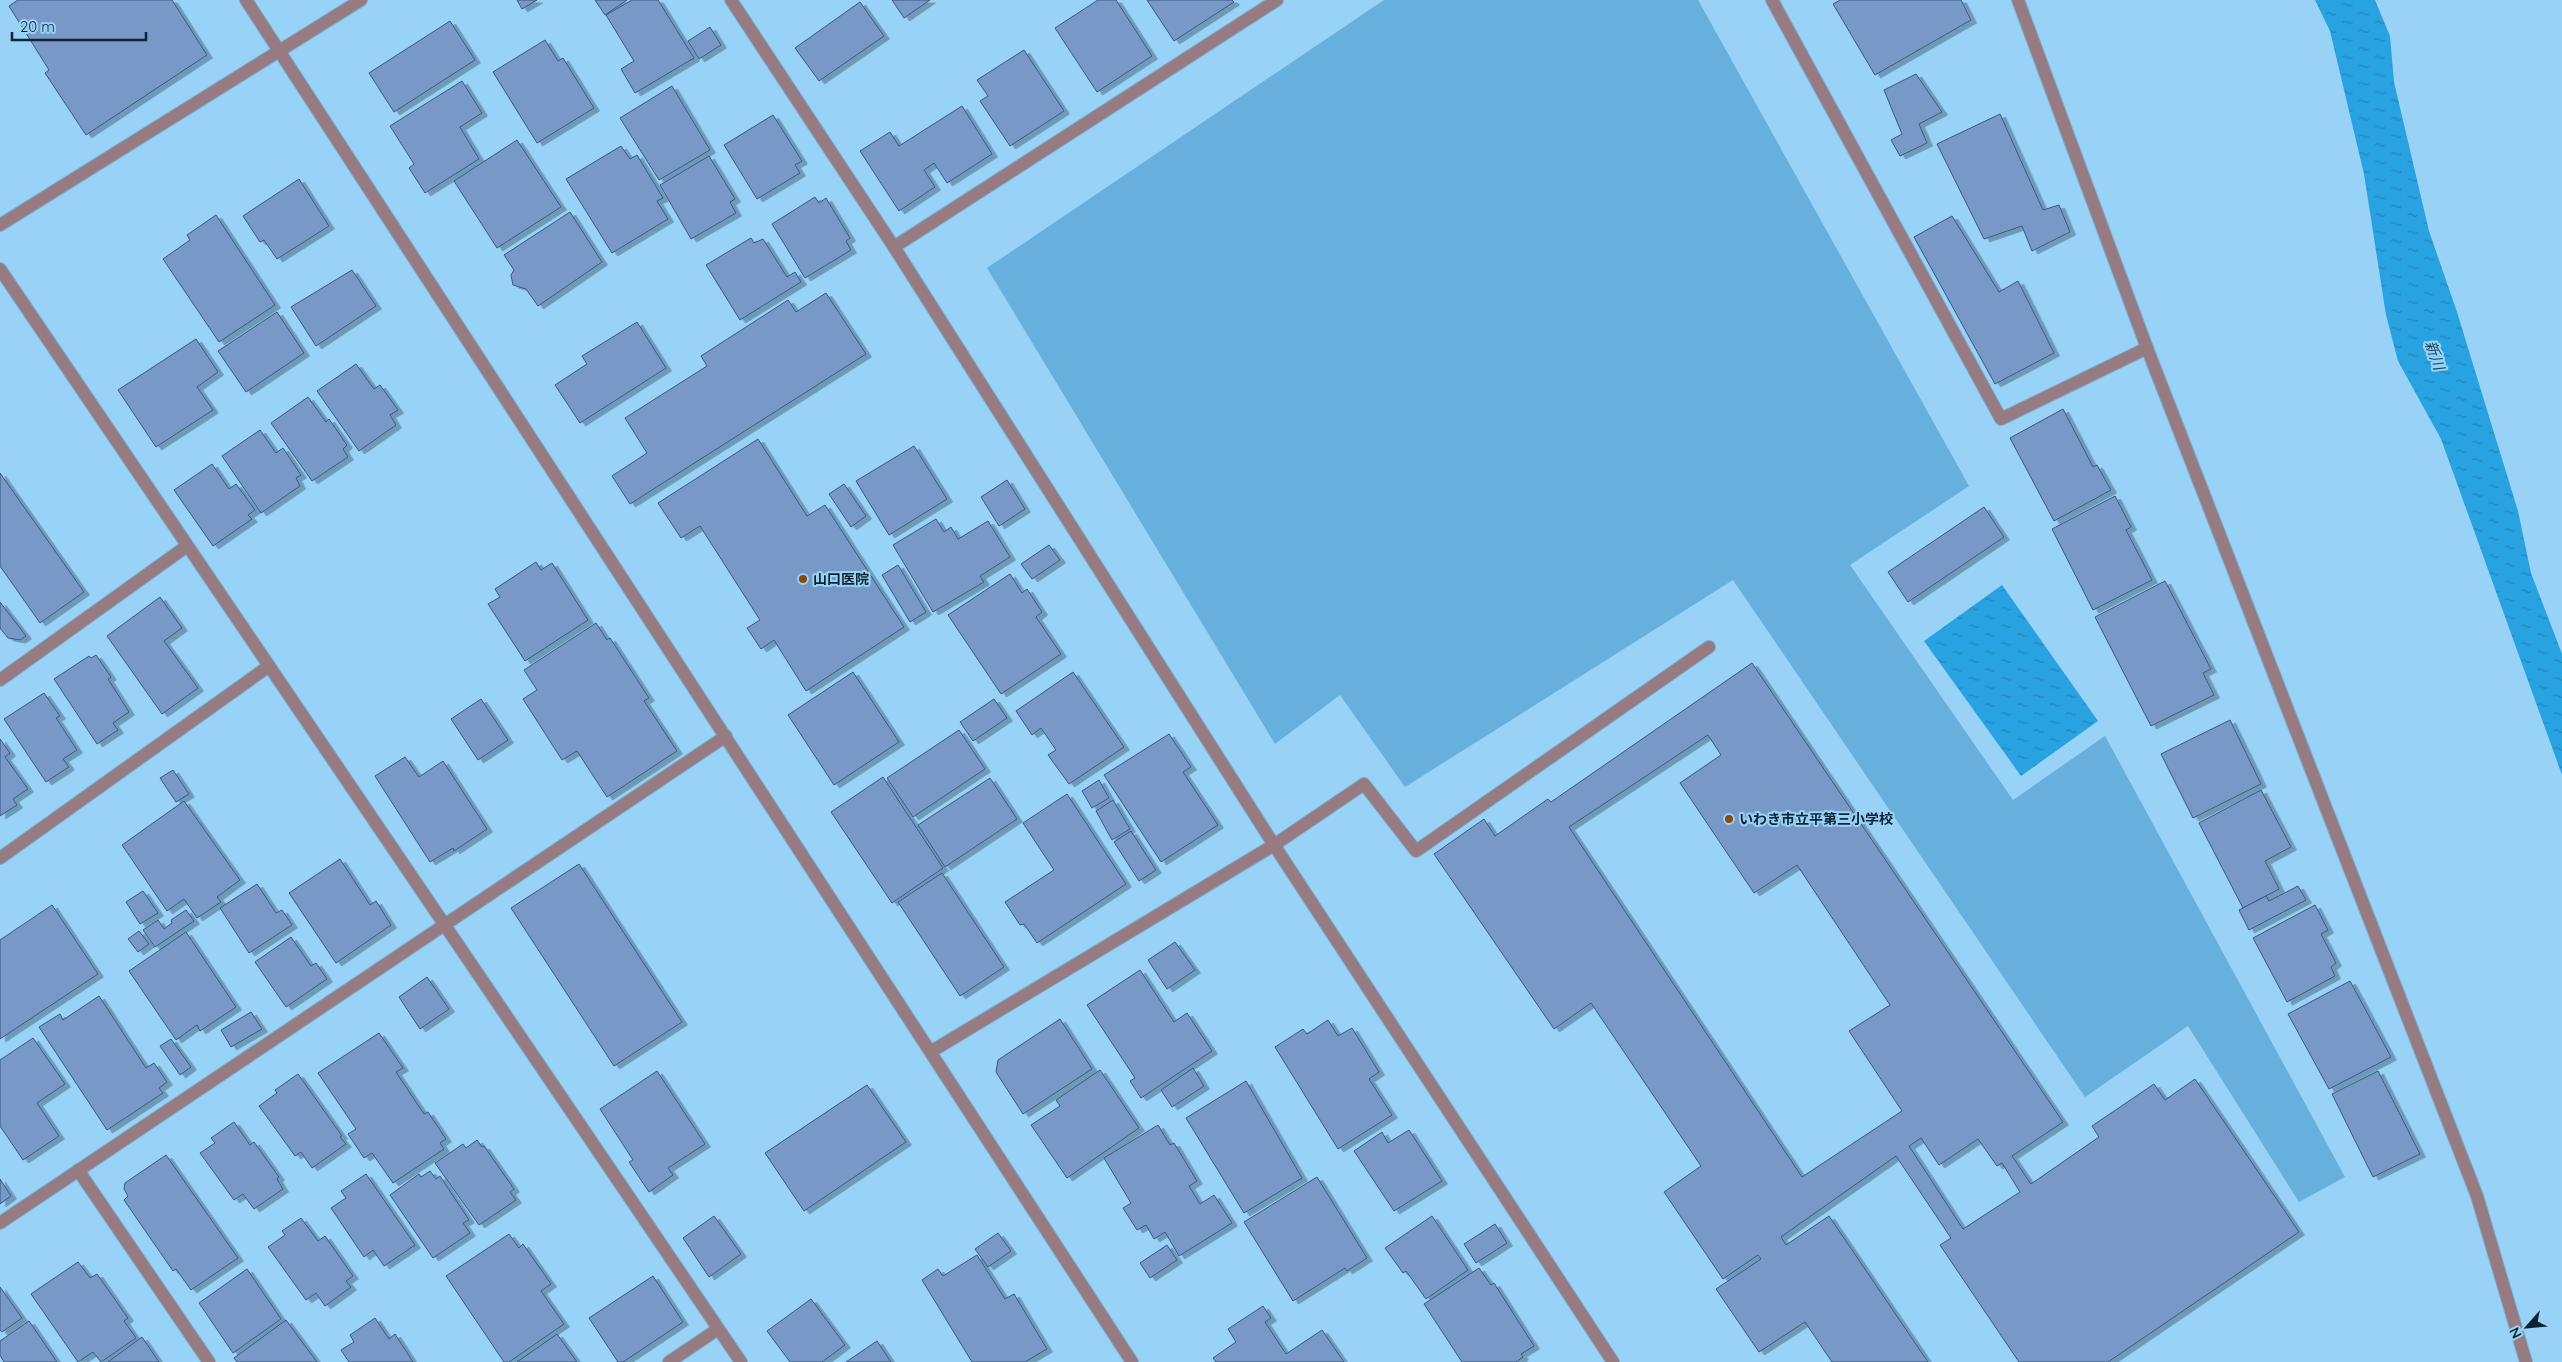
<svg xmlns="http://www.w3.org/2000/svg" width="2562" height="1362" font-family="Quicksand,'Noto Sans JP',sans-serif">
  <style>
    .pitch { fill: #67afdc }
    .water { fill: url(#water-ripples) }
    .building { fill: #7899c8; stroke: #385781; fill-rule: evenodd; filter: url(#shadow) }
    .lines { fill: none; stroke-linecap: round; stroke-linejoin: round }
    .minor-casing { stroke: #7cafd0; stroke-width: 14 }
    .minor { stroke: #967b83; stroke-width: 12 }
    .poi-dot { fill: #884a0e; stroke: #98d2f7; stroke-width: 2 }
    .labels { text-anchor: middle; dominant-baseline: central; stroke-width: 4; stroke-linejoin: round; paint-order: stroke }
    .poi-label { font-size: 14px; font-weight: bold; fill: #0d2533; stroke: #98d2f7; text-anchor: start }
    .water-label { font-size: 15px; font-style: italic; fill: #174660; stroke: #98d2f7 }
  </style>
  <defs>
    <pattern id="water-ripples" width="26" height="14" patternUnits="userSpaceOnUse" patternTransform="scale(1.25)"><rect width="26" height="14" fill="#29a2e1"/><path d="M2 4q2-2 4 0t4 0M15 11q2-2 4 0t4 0" fill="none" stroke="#2284b7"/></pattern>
    <filter id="shadow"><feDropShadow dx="5.5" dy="3" stdDeviation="0" flood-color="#0004"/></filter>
  </defs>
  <rect width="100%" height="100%" fill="#98d2f7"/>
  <polygon class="pitch" points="1384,0 1698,0 1969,486 1850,565 2013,800 2105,736 2345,1177 2299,1202 2188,1026 2085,1097 1733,580 1405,787 1340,695 1275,744 987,268"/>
  <g class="water">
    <polygon points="2315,0 2375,0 2390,36 2394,82 2429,231 2457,312 2518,511 2531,573 2562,654 2562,775 2441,439 2398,361 2386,315 2364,174 2330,31"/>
    <polygon points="2002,585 2098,721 2021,776 1924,641"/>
  </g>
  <g class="building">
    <polygon points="18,0 172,0 207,55 86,135 45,73 49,70 9,6"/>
    <polygon points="517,0 537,0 522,9"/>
    <polygon points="595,0 627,0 605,15"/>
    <polygon points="632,0 658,0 694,58 635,93 621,69 634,61 606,15"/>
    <polygon points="892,0 930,0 904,18"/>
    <polygon points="1098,0 1116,0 1152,56 1097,92 1055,28"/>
    <polygon points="1147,0 1232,0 1234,2 1174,41"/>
    <polygon points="1840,0 1961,0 1971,20 1875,75 1833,4"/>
    <polygon points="860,2 884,36 819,81 795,48"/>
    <polygon points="450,21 475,60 394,112 369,73"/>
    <polygon points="710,27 721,45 699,59 688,41"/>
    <polygon points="545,40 558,61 563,58 594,108 537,143 493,72"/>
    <polygon points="1024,50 1064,111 1010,146 980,101 988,96 977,80"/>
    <polygon points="1916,74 1942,112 1919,124 1927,143 1900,156 1891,140 1902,134 1884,90"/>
    <polygon points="462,81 482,113 460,127 479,159 425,193 409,168 414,164 390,126"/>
    <polygon points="672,86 710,150 659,180 620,118"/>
    <polygon points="962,106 992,154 947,183 934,163 924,170 935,187 899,211 860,151 890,132 899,146"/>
    <polygon points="2000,114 2043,210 2059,205 2070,232 2032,251 2022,226 1984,239 1937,144"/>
    <polygon points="773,115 802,161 795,165 800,173 757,199 724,145"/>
    <polygon points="517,140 561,207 497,248 454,181"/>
    <polygon points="621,146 630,159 637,155 663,198 657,201 668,219 612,253 566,179"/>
    <polygon points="709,156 735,199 730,202 736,213 691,239 660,185"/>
    <polygon points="299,179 329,226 277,259 264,240 260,242 243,216"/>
    <polygon points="815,197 819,203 826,198 850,238 846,241 851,250 805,278 772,224"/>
    <polygon points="570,212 602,262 538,306 526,289 513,285 511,275 514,270 504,255"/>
    <polygon points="216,215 275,305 219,342 163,259 190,240 187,235"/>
    <polygon points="1952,216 1999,292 2018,281 2054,353 1995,384 1914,237"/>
    <polygon points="751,238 754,243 763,239 787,277 795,272 801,282 740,320 706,265"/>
    <polygon points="352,270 376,306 316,346 291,307"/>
    <polygon points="826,293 866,354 630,504 612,476 647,453 625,418 707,366 701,356 788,300 796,312"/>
    <polygon points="277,312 304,353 246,392 218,351"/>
    <polygon points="637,322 666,368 580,423 555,385 587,364 582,356"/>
    <polygon points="196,339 218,372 197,387 213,410 156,447 118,390"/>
    <polygon points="356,364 374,389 380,385 398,410 390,415 396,425 359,451 317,391"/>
    <polygon points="308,397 326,422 329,419 347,445 343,449 348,457 312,481 271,423"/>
    <polygon points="2063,409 2093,467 2097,465 2111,490 2054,521 2010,438"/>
    <polygon points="260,430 276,453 283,448 301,475 296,478 300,486 261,513 222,456"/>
    <polygon points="758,439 807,516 825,505 904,627 806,691 774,640 761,649 747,628 760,620 700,526 681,538 658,503"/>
    <polygon points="914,446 947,499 889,535 856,481"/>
    <polygon points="212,464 229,489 236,484 255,510 248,515 252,519 213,546 174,490"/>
    <polygon points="0,473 84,592 40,623 0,566"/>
    <polygon points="1007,480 1025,509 999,526 981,497"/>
    <polygon points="844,484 866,516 851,527 829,494"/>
    <polygon points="2115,496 2131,527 2126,530 2152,580 2093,610 2052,529"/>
    <polygon points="1984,507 2004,537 1908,602 1888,572"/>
    <polygon points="936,519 944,532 951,527 958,539 988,521 1010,557 980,576 984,582 933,612 893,545"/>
    <polygon points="1049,545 1060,560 1032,579 1021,564"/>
    <polygon points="536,562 541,570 552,563 588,620 525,661 488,604 500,597 495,589"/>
    <polygon points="898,565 926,612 910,622 882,575"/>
    <polygon points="1010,574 1022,593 1027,589 1042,612 1036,617 1061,654 1001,694 948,615"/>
    <polygon points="2165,581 2211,669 2203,673 2214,695 2151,726 2095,617"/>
    <polygon points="160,597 182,628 164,641 198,688 162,714 107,636"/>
    <polygon points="0,602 26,636 20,640 8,638 0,628"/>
    <polygon points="596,623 607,640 610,638 649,698 644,701 677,751 607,797 577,751 562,760 523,699 537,690 524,670"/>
    <polygon points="96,655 111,677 108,679 129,712 113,723 118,730 97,744 54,679 89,656 91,658"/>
    <path d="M 1752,663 L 2063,1122 L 2012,1156 L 2031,1184 L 2099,1137 L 2092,1126 L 2154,1084 L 2165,1100 L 2195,1079 L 2299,1232 L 2108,1362 L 2019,1362 L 1940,1245 L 1951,1238 L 1896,1156 L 1781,1237 L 1786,1245 L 1829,1216 L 1928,1362 L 1832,1362 L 1805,1322 L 1759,1352 L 1716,1289 L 1761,1259 L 1758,1255 L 1723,1279 L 1664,1192 L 1701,1166 L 1591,1003 L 1554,1029 L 1434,854 L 1484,819 L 1495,836 L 1548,799 L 1551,802 ZM 1708,735 L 1721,755 L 1680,783 L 1754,893 L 1797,865 L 1890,1005 L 1849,1031 L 1902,1111 L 1802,1177 L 1569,827 ZM 1921,1138 L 1939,1165 L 1978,1139 L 1997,1166 L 2002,1163 L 2020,1192 L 1963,1229 L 1909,1146 Z"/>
    <polygon points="853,672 899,742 834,785 788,715"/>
    <polygon points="1073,672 1124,747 1069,784 1048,755 1056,750 1041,728 1032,735 1016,711"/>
    <polygon points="44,693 60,716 56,718 77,750 63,759 69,767 46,782 4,719"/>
    <polygon points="481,699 508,740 478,760 451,719"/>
    <polygon points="994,699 1007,718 973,741 960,722"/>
    <polygon points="2230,720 2261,784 2193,818 2161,754"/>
    <polygon points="959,730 985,769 913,817 887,778"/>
    <polygon points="1169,734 1191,767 1183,772 1218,825 1161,862 1104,775"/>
    <polygon points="0,739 10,753 5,757 28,789 13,799 17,805 0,816"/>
    <polygon points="405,757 419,777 443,761 487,829 454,851 453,848 430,862 375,776"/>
    <polygon points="173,770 189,794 176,802 160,778"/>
    <polygon points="883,777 943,868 892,903 831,812"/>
    <polygon points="990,778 1017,819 945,867 918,825"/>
    <polygon points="1099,780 1109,798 1092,808 1082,791"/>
    <polygon points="2261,790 2291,847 2265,861 2279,889 2243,908 2199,823"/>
    <polygon points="1067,794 1126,884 1037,943 1024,924 1020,925 1005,902 1054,870 1023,823"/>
    <polygon points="1113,800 1130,829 1112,840 1096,811"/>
    <polygon points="184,801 240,880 217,897 221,902 197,918 184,899 167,911 122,845"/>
    <polygon points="1131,831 1156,870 1139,881 1114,842"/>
    <polygon points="340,859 370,905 376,901 391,925 336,963 289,893"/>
    <polygon points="579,864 682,1022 614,1066 511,908"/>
    <polygon points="942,873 1004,967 960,996 898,902"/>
    <polygon points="257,884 276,913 282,910 292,925 249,953 220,908"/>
    <polygon points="2298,886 2306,900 2249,930 2239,910 2266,896 2269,901"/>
    <polygon points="143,891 158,913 140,924 126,902"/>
    <polygon points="52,905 98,974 0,1039 0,940"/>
    <polygon points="2315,905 2328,930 2321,934 2336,963 2331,967 2335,976 2287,1002 2253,938"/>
    <polygon points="186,910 194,921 155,947 143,930 158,920 164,929 172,923 171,920"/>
    <polygon points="139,931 149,944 138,952 128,939"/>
    <polygon points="186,932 236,1007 200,1031 197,1025 176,1040 129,971"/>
    <polygon points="291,937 311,966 316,963 327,979 286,1007 255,962"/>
    <polygon points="1175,942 1195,970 1167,989 1148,960"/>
    <polygon points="1140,970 1174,1022 1187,1013 1212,1051 1141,1098 1130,1081 1135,1078 1087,1005"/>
    <polygon points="427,977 449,1009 420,1029 399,997"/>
    <polygon points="2350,981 2391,1057 2329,1089 2288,1014"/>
    <polygon points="99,996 146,1068 154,1063 167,1082 159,1088 163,1093 107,1130 39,1027 60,1014 63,1020"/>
    <polygon points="251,1012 262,1029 231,1047 221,1030"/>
    <polygon points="1060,1019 1092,1069 1023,1114 996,1072 998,1060"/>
    <polygon points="1328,1020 1338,1036 1352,1028 1379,1072 1369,1079 1392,1115 1338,1149 1275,1047 1303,1029 1307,1034"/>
    <polygon points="379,1033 403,1068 396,1072 424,1114 428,1112 446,1139 440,1143 444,1149 393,1183 372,1153 364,1158 348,1134 356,1129 318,1073"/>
    <polygon points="33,1038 65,1084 37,1103 59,1136 23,1160 0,1126 0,1060"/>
    <polygon points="171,1039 191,1067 180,1075 160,1046"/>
    <polygon points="1193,1068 1204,1086 1172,1107 1161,1090"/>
    <polygon points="1100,1070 1139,1128 1067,1178 1031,1125 1060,1106 1056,1100"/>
    <polygon points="657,1071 705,1144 668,1168 673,1175 649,1192 629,1162 633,1160 600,1109"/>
    <polygon points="2378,1071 2420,1154 2373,1177 2332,1094"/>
    <polygon points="298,1074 342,1136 340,1137 346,1144 312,1168 301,1152 295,1156 259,1106 277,1093 275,1090"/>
    <polygon points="1246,1081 1302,1178 1244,1213 1186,1118"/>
    <polygon points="867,1085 906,1142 804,1211 765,1153"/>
    <polygon points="234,1122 250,1145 254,1142 279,1177 277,1179 283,1189 254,1209 243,1194 234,1200 200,1153 215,1143 211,1138"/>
    <polygon points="1158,1125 1170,1145 1174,1143 1197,1181 1189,1186 1200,1204 1214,1195 1232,1223 1179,1256 1165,1232 1154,1239 1146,1225 1137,1230 1123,1208 1131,1203 1104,1158"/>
    <polygon points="1409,1130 1442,1181 1394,1211 1354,1151 1382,1132 1388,1143"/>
    <polygon points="477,1140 482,1147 484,1146 514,1189 510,1192 516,1200 479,1225 435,1163 463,1144 466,1148"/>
    <polygon points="166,1155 238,1258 191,1290 176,1269 173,1271 124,1200 128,1196 124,1189 125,1183"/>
    <polygon points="430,1171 436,1179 440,1176 469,1220 463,1223 470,1233 433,1258 390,1195 419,1174 421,1177"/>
    <polygon points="366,1174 415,1245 384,1266 373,1250 364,1257 331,1208 346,1198 341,1191"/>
    <polygon points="1317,1177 1367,1258 1347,1271 1345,1268 1293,1301 1244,1222"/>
    <polygon points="0,1179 11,1196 0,1204"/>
    <polygon points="714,1216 741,1254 709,1277 683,1238"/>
    <polygon points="1432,1216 1468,1270 1426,1299 1406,1271 1403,1273 1385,1248"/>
    <polygon points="301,1218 318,1241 325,1236 353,1276 346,1281 351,1287 325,1306 316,1293 306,1300 268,1247 285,1235 282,1231"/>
    <polygon points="1495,1224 1507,1243 1476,1263 1464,1244"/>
    <polygon points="998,1233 1011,1251 988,1267 975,1249"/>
    <polygon points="509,1234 519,1248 523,1244 551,1284 541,1291 564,1324 509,1362 504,1362 446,1276"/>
    <polygon points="1167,1245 1177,1260 1150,1278 1140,1263"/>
    <polygon points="977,1255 1005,1299 1014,1294 1047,1349 1025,1362 972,1362 922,1280 938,1269 943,1276"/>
    <polygon points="78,1262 90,1278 97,1274 128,1318 124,1321 136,1338 101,1362 93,1352 78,1362 31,1294"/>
    <polygon points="1479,1268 1491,1285 1494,1283 1534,1346 1521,1354 1523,1357 1516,1362 1462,1362 1424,1304"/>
    <polygon points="247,1269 281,1319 233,1353 199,1303"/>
    <polygon points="653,1276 683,1322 623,1362 618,1362 589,1318"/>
    <polygon points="0,1287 22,1318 2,1332 0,1330"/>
    <polygon points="811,1299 845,1345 822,1362 790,1362 767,1331"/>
    <polygon points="1263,1306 1271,1318 1265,1322 1286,1354 1322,1330 1344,1362 1216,1362 1213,1358 1236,1342 1228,1329"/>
    <polygon points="375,1318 389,1339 395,1334 413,1362 349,1362 341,1350 354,1342 350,1335"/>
    <polygon points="286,1320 317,1362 237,1362 234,1358"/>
    <polygon points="29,1321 57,1362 4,1362 0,1355 0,1341"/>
    <polygon points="557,1334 577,1362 517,1362"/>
    <polygon points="142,1337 159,1362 108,1362"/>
    <polygon points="877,1341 891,1362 846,1362"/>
  </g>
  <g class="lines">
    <g class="minor-casing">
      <g id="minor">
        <polyline points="246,0 1132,1362"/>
        <polyline points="731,0 894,247 1274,845 1613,1362"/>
        <polyline points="1772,0 2001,419 2147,348"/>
        <polyline points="2018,0 2147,348 2477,1196 2526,1362"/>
        <polyline points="0,225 361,0"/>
        <polyline points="894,247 1277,0"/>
        <polyline points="0,269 741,1362"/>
        <polyline points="0,680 187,546"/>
        <polyline points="0,858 269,666"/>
        <polyline points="932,1051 1274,845 1364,784 1416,851 1709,647"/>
        <polyline points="78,1170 209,1362"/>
        <polyline points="0,1223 726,736"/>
        <polyline points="669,1362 718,1329"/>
      </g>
    </g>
    <use href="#minor" class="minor"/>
  </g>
  <g class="poi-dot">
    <circle cx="803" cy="579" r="5"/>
    <circle cx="1729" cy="819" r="5"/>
  </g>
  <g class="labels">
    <g class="poi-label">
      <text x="813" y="579">山口医院</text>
      <text x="1739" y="819">いわき市立平第三小学校</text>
    </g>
    <g class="water-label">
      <text transform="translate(2435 355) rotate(70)">新川</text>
    </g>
  </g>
  <g transform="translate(2527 1327) rotate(243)" stroke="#98d2f7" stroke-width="4" paint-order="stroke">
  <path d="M0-4L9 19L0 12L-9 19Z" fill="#0d2533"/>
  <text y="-8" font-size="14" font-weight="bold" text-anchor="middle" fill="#0d2533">N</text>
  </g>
  <path d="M12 32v8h134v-8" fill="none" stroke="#0d2533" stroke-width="2.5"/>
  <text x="20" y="32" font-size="15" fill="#0d2533" stroke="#98d2f7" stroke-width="4" paint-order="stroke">20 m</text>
</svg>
